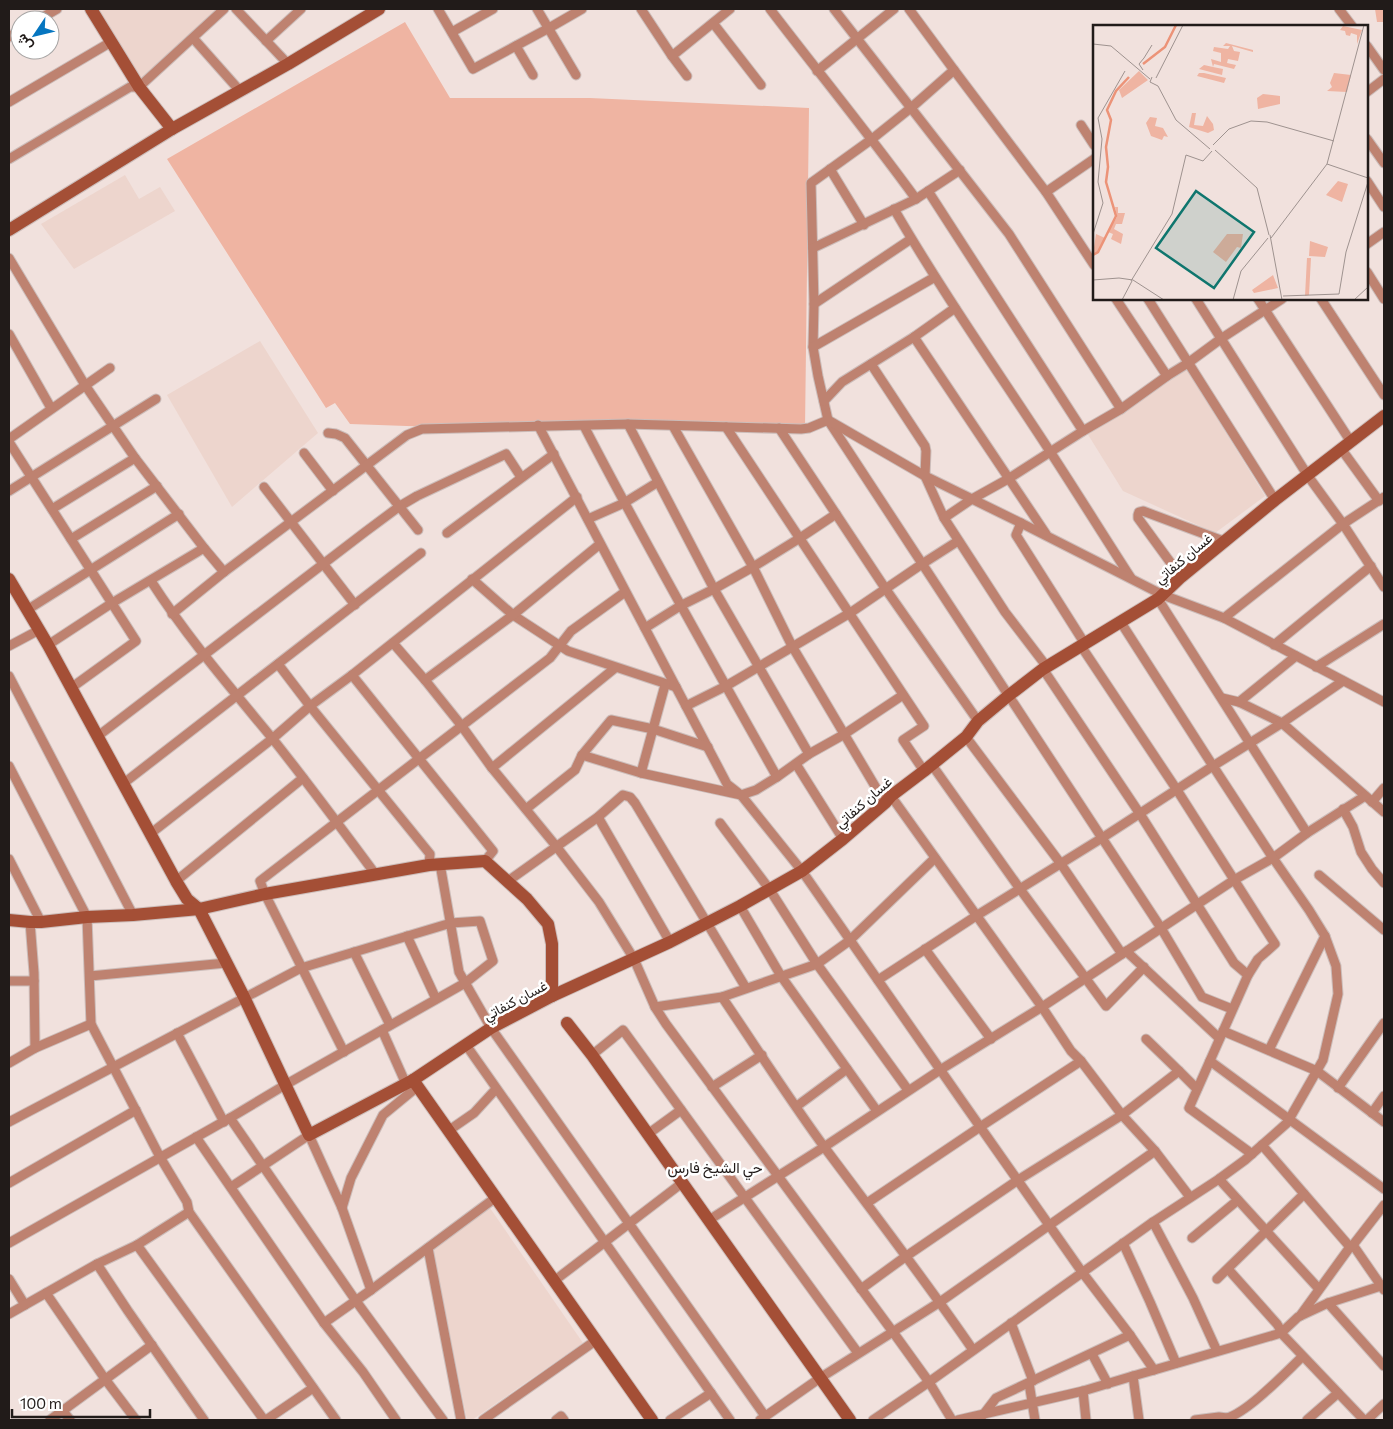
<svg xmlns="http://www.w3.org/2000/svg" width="1393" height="1429" font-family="Commissioner,Vazirmatn,sans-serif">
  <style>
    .built { fill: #edd5cd }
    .green { fill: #efb4a2 }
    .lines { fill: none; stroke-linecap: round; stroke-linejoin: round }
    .street-casing { stroke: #ccbdba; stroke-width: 11 }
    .secondary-casing { stroke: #ccbdba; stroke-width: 14 }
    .street { stroke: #be8270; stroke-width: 9 }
    .secondary { stroke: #a44f36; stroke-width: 12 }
    .labels { text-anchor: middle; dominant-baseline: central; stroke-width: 5; stroke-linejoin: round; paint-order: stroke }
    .street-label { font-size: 14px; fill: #211b19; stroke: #fff }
    .neighbourhood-label { font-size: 15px; fill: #211b19; stroke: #fff }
    .inset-river { fill: none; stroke: #ec9378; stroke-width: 2.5 }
    .inset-road { fill: none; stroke: #9e928f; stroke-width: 1 }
    .view { fill: #0f766e; fill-opacity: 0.15; stroke: #0f766e; stroke-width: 2.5 }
    .inset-edge { fill: none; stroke: #211b19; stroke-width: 2.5 }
  </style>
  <rect width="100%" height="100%" fill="#f1e1dd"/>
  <g class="built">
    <polygon points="96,9 220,9 142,81"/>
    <polygon points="125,175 139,199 160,187 175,211 74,269 41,224"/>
    <polygon points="260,341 318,433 232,507 167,395"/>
    <polygon points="1187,370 1265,496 1215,533 1123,491 1087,433"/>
    <polygon points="490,1208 583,1343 472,1420 467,1420 433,1249"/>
  </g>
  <g class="green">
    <polygon points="1375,9 1384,9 1384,22 1377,22"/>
    <polygon points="405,22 450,98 590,98 809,108 805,429 435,427 350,424 335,403 326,408 167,159"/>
  </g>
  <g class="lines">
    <g class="street-casing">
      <g id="street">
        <polyline points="236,9 288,64"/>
        <polyline points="438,9 473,69 549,28 582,9"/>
        <polyline points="537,9 576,75"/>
        <polyline points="641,9 672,56 687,76"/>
        <path d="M 770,9 C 818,72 869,134 916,199"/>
        <polyline points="834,9 1009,234 1121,409"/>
        <polyline points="909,9 954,70 1046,192 1094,265"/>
        <polyline points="1339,9 1352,26"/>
        <polyline points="38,20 57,9"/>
        <polyline points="713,23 761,85"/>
        <polyline points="452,32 493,9"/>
        <polyline points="9,37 20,30"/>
        <polyline points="193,38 240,91"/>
        <polyline points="266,41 301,9"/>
        <polyline points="516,46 533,75"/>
        <polyline points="1367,46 1384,70"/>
        <polyline points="672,56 730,9"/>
        <polyline points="954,70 912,107 872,139 811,183 814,304 813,347 818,376 828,420 1161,928 1202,997 1232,1009"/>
        <polyline points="817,71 894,9"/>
        <polyline points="1367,92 1384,79"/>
        <polyline points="9,102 111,42"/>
        <polyline points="1081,125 1094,145"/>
        <polyline points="1367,139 1384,163"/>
        <polyline points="9,159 130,87 139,87 224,9"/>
        <polyline points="830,169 864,225"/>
        <polyline points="1367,181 1384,207"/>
        <polyline points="928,191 1083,431"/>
        <polyline points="1046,192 1094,159"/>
        <path d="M 894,209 C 937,283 985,353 1032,424 C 1066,475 1098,527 1131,578"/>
        <polyline points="1367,244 1384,232"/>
        <polyline points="813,248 916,199 960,170"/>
        <polyline points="9,258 85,385 113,426 135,458 204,548 224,572"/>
        <polyline points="1367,272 1384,299"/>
        <polyline points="1116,299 1167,376"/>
        <polyline points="1148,299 1275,500"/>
        <polyline points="1196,299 1308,476 1343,524 1384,587"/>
        <polyline points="1258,299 1351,442"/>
        <polyline points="1321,299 1384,395"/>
        <polyline points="814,304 911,239"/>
        <polyline points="9,334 51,408"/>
        <polyline points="914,337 1046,534"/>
        <polyline points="813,347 935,277"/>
        <polyline points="871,364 925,446 926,451 925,476 944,518 1005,612 1047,667"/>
        <polyline points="824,401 842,382 914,337 955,308"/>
        <polyline points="628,424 714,589 809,754"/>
        <polyline points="538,425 727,784 741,795 802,871 962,1101 1082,1272 1130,1335 1154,1370 1133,1376 1139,1420"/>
        <path d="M 584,426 C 645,544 712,661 777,777"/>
        <polyline points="673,426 753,567 792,646 885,803"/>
        <polyline points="726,427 924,726 903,740 924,771"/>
        <polyline points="779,428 885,588 978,721"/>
        <polyline points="328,433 336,434 345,438 418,530"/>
        <polyline points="9,439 110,368"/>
        <polyline points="9,442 136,641 71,688"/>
        <polyline points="1342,450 1379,501"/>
        <polyline points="304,453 333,491"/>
        <polyline points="264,487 355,605"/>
        <polyline points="9,491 156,399"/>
        <polyline points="52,509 135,458"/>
        <polyline points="944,518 972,499 1008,479 1083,431 1121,409 1167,376 1188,363 1222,338 1282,299"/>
        <polyline points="588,519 624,503 658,482"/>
        <polyline points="1021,523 1016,535 1085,644"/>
        <polyline points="447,533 554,454"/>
        <polyline points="71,539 157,486"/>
        <polyline points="1181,577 1138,518 1138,515 1139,512 1143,511 1226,542"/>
        <polyline points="472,579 513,615 568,651 676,687"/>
        <path d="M 151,581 C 187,637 230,687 272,738 C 308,783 342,829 376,875"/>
        <polyline points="1158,599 1307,833"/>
        <polyline points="27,610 179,514"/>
        <polyline points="172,614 224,572 407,435 422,429 628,424 801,429 809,428 828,420 925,476 1021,523 1163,595 1224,618 1384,702"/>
        <polyline points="1224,618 1343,524 1384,497"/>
        <polyline points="645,628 680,606 714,589 753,567 800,538 836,514"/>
        <polyline points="393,643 425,680 461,725 492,768 556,846 599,902 634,959 655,1007 666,1024 893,1332 929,1382 952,1420"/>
        <polyline points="48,645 112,603 204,548"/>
        <polyline points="1274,645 1371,566"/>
        <polyline points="9,646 39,630"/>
        <polyline points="1081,646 1177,790 1275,944 1258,959 1248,975 1189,1108 1252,1154"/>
        <polyline points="278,664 310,706 430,854 429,865"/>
        <polyline points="1316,667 1384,624"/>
        <polyline points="1043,669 1140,814 1234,963 1248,975"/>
        <polyline points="352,675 493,851 485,861"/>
        <polyline points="9,676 133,915"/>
        <polyline points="425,680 513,615 600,544"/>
        <polyline points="1222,698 1239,702 1282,723 1384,812"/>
        <polyline points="1239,702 1296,656"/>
        <polyline points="686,706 726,686 850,613 922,564 958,541"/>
        <polyline points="98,736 365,532 400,506 417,496 506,454 521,477"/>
        <polyline points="966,737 1061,864 1122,954"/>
        <polyline points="582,755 641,773 741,795 756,790 777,777 809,754 843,735 903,695"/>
        <polyline points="796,764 843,839"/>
        <polyline points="932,765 1020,889 1106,1006 1144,967"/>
        <polyline points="9,766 87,917 91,1024 160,1157 187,1202 189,1212 336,1420"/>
        <polyline points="492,768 615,668"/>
        <polyline points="641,773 665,685"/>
        <polyline points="124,783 421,553"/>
        <polyline points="891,796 1042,1007 1071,1051 1081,1061 1122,1115 1155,1151 1190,1197"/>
        <polyline points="1372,802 1384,788"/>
        <polyline points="526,809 575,770 582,755 611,720 653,729 708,747"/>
        <polyline points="1343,809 1353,827 1361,852 1372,869 1384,883"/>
        <polyline points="598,817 670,942"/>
        <polyline points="720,823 770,890 817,964 908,1090"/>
        <polyline points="150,834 272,739 310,706 352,675 577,497"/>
        <polyline points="9,859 41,922"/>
        <polyline points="440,864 459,972 491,1028 765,1416"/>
        <polyline points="1319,875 1384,930"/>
        <polyline points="176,881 303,778"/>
        <polyline points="508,881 598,817 623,795 630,797 635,803 746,988"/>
        <polyline points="740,906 781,976 877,1111"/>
        <polyline points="30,922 34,973 35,1048"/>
        <polyline points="407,936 436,999"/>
        <polyline points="925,949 991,1039"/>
        <polyline points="1126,951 1219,1038"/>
        <polyline points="354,952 390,1025"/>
        <polyline points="90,976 226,963"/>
        <polyline points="878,980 976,916 1102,838 1213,766 1282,723 1343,681"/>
        <polyline points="9,981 34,981"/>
        <path d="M 722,997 C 756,1047 789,1099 825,1148 C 875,1215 926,1281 973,1350"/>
        <polyline points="655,1007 722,997 817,964 849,941 935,858"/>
        <polyline points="382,1030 406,1084"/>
        <polyline points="1223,1031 1317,1071 1384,1122"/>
        <polyline points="177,1033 224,1122"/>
        <polyline points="1146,1039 1179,1071"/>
        <polyline points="466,1045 730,1420"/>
        <polyline points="1269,1050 1325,936"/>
        <polyline points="344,1052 265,894 260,881 550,658 571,631 625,592"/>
        <polyline points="592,1055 623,1030 858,1353"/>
        <polyline points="1210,1061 1384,1189"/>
        <polyline points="9,1063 35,1048 91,1024"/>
        <polyline points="712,1087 762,1055"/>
        <polyline points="1338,1088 1384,1023"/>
        <polyline points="797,1106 847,1069"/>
        <polyline points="1372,1113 1384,1096"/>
        <polyline points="230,1118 356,1301 443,1420"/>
        <polyline points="9,1122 301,968 451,923 480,921 493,961 465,983 285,1085 230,1118 9,1243"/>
        <polyline points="448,1131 474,1113 496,1089"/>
        <polyline points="648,1134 681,1110"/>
        <polyline points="196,1137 324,1323 363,1372 396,1420"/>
        <polyline points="1262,1145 1350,1247"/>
        <polyline points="1219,1179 1319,1289"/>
        <polyline points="9,1183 136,1110"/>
        <polyline points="231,1187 309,1135 342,1208 351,1178 383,1115 417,1087"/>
        <polyline points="867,1203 980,1127 1081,1061"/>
        <polyline points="342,1208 371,1290"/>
        <polyline points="709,1220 824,1147 940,1070 1042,1007 1234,880 1273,858 1307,833 1365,796"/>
        <polyline points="1153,1222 1193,1298 1217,1351"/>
        <polyline points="1192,1238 1238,1200"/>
        <polyline points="1123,1243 1150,1302 1176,1363"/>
        <polyline points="137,1245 264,1420"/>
        <polyline points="1353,1245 1384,1290"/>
        <polyline points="428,1248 461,1420"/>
        <polyline points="97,1264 128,1311 204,1420"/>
        <polyline points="1228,1269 1277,1324 1280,1329 1281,1333 1364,1420"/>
        <polyline points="9,1279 25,1305"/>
        <polyline points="1217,1279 1304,1194"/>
        <polyline points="554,1281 682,1183"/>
        <polyline points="861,1289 905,1257 1018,1180 1122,1115 1179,1071 1197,1089"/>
        <polyline points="46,1293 105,1379 136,1420"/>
        <polyline points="1328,1303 1384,1366"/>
        <polyline points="9,1314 97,1264 137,1245 189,1212"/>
        <polyline points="1300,1316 1350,1247 1353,1245 1384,1205"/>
        <polyline points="324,1323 371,1290 495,1198"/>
        <polyline points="1011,1323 1033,1381"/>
        <polyline points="1092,1354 1108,1384"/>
        <polyline points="1154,1370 1281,1333 1298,1317 1328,1303 1384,1285"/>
        <polyline points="1029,1383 1035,1420"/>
        <polyline points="1083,1391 1086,1420"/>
        <polyline points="63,1411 70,1420"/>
        <polyline points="983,1415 996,1398 1130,1335"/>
        <polyline points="50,1420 152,1345"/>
        <polyline points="266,1420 313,1388"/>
        <polyline points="483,1420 595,1341"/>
        <polyline points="556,1420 561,1416 564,1420"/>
        <polyline points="670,1420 711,1393"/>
        <polyline points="760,1420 820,1378 940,1302 1155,1151"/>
        <polyline points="873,1420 929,1382 1153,1222 1219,1179 1245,1160 1287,1123 1323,1060 1338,994 1336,966 1325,936 1309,910 1273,858 1213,766 1120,621"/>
        <polyline points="958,1420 1083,1391 1133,1376"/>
        <polyline points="1195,1420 1219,1417 1227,1418"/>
        <path d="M 1227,1420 L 1227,1418 C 1248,1412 1285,1373 1302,1357"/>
        <polyline points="1307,1420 1338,1393"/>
        <polyline points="1367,1420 1384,1404"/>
      </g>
    </g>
    <g class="secondary-casing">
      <g id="secondary">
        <polyline points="172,129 288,64 379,9"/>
        <polyline points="9,230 172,129 139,87 91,9"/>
        <polyline points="9,579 48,645 176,881 187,899 199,909 244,997 309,1135 413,1080 491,1028 552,996 670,942 740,906 802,871 843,839 885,803 891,796 924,771 966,737 978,721 1008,696 1043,669 1158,599 1181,577 1275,500 1384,416"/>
        <polyline points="9,920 30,922 41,922 87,917 133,915 199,909 265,894 429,865 485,861 527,899 548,924 552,944 552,996"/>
        <polyline points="567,1023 592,1055 850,1420"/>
        <polyline points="413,1080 652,1420"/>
      </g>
    </g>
    <use href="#street" class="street"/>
    <use href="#secondary" class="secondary"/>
  </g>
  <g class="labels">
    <g class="street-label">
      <text transform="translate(1183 558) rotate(-40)">غسان كنفاتي</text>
      <text transform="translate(863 802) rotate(-41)">غسان كنفاتي</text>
      <text transform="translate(515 1000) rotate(-28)">غسان كنفاتي</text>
    </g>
    <g class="neighbourhood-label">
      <text x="715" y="1167">حي الشيخ فارس</text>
    </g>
  </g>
  <g transform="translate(1093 25)">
    <rect width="275" height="275" fill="#f1e1dd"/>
    <path d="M 250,1 L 269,5 L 264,19 L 264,10 L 258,8 L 257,11 L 253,10 L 252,6 L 247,5 ZM 133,18 L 160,25 L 160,27 L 139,21 L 141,26 L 147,27 L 145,36 L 135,34 L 134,38 L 143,40 L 141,44 L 121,39 L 120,42 L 130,44 L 129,50 L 106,44 L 111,40 L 120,42 L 118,34 L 128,37 L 128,28 L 120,26 L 121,22 L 135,24 L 137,21 L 130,21 ZM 46,46 L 55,55 L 29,73 L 26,65 ZM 106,48 L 111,48 L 133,53 L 131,58 L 104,51 ZM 241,48 L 258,50 L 254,67 L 234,66 L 239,62 L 237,58 ZM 170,69 L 187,71 L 187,79 L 165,84 L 164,73 ZM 99,88 L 103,88 L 101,100 L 110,101 L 114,91 L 120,99 L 121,105 L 115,108 L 96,102 ZM 57,92 L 64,93 L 62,101 L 70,103 L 75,112 L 71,111 L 69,115 L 58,111 L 53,98 ZM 245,156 L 255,159 L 249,177 L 233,170 ZM 22,182 L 25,182 L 25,188 L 32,188 L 29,199 L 23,199 L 21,204 L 30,209 L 28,219 L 18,214 L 20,209 L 15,207 L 24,192 ZM 3,209 L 12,213 L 5,227 L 0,229 ZM 134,209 L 150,209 L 148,223 L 144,222 L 133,237 L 120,227 ZM 217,216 L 235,222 L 232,232 L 216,231 ZM 214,233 L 218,233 L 216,270 L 212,271 ZM 180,250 L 185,263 L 161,268 L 159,265 Z" fill="#efb4a2"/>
    <path class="inset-river" d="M 50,39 L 72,22 L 83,0M 0,230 L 5,227 L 23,191 L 13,157 L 15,142 L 13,122 L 18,95 L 14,85 L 23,66 L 36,52"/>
    <path class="inset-road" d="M 0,19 L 18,21 L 57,54M 51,33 L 59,20M 50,45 L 46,39 L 51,33M 59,52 L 57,57 L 65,61 L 83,95 L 117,124M 63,53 L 90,0M 120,120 L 136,104 L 158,96 L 174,97 L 241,116M 122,125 L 164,163 L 176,210M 234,139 L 275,153M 0,209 L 10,178 L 5,157 L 9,114 L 5,93 L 32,46M 177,210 L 189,275M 178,213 L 234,139 L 271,0M 0,255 L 26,253 L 40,255 L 71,275M 38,256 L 79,189 L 93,130 L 110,136 L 119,126M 190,271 L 246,269 L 253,227 L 275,157M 29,275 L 39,256M 140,275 L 148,246 L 175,213M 261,275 L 275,262"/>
    <path class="view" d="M 103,166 L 161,207 L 121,263 L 63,223 Z"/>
    <rect width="275" height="275" class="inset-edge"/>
  </g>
  <rect width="1393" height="1429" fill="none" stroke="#211b19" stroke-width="20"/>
  <g transform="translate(35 35) rotate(235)"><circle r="24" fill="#ffffff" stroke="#a6a4a3"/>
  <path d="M0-4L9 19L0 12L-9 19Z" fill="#0676c0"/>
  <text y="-8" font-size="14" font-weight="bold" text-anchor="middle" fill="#211b19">ش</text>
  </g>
  <path d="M12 1409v8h138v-8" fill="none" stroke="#211b19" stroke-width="2.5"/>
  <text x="20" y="1409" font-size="15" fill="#211b19" stroke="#ffffff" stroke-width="4" paint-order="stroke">100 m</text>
</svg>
